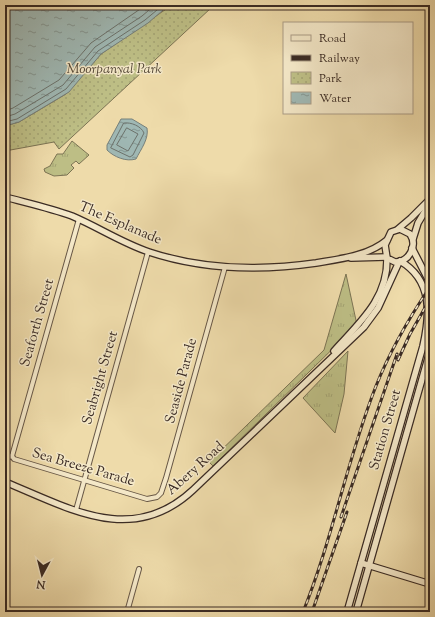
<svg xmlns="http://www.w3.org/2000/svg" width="435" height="617" font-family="'Sorts Mill Goudy',serif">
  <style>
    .grass { fill: url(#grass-tufts); stroke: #7c7454 }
    .park { fill: url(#park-dots); stroke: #7c7454 }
    .water { fill: url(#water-ripples); stroke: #77807a }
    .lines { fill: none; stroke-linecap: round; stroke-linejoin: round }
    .shore { stroke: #6c726c; stroke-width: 1 }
    .street-casing { stroke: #675746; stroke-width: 6 }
    .secondary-casing { stroke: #3a2b24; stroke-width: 8 }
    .street { stroke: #f4e8c8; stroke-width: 4 }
    .secondary { stroke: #f4e8c8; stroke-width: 5.5 }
    .rail-casing { stroke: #3a2b24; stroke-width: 3 }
    .rail { stroke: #f4e8c8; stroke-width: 1.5; stroke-dasharray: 4.5; stroke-linecap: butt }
    .labels { text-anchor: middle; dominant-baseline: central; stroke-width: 3; stroke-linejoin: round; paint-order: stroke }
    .park-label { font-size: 14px; font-style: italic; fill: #544837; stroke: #f4e8c8 }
    .street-label { font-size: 14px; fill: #3a2b24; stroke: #f4e8c8 }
  </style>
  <defs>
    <pattern id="grass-tufts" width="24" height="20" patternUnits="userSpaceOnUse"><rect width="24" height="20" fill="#bdbe85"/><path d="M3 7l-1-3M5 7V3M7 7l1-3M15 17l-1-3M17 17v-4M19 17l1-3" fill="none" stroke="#a3a373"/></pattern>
    <pattern id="park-dots" width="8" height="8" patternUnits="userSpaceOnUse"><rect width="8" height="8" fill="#bdbe85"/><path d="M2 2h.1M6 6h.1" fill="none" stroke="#a3a373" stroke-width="1.8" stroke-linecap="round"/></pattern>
    <pattern id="water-ripples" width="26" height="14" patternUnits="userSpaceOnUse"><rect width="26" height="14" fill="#9fb8b4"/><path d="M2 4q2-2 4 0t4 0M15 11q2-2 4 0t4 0" fill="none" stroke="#839692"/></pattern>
  </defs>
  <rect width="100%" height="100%" fill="#eedbaa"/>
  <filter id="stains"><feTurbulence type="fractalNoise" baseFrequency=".005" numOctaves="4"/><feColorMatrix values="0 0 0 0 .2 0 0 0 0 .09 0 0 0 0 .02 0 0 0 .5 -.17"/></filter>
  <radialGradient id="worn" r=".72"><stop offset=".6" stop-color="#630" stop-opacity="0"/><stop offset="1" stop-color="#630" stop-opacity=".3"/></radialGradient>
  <g class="grass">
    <polygon points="72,141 89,155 79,164 76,161 71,165 74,168 67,175 54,176 45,172 44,169 50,166 57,154 63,154"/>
    <polygon points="346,274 357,325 213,466 209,462 324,350"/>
    <polygon points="348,351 344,394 335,433 303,398"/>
  </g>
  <polygon class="park" points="172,5 223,5 211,8 59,149 54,142 5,151 5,126 19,122 66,94 101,54"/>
  <g class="water">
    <polygon points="5,5 169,5 148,23 101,54 69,92 19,122 5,126"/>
    <path d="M 121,119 L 132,119 L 147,128 C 149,139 141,149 136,159 C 126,162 114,157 107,150 L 107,145 Z"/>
  </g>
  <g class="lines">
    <g class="shore">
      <polyline points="5,111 13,108 59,80 91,43 146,5"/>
      <polyline points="5,117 15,114 63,85 95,47 142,16 155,5"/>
      <polyline points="5,122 17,119 66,89 98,51 145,20 163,5"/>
      <path d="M 124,123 C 131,122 141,126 144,133 L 133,155 L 130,157 L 111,148 Z"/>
      <polygon points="127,128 138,134 128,151 117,145"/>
    </g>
    <g class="street-casing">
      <g id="street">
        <polyline points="12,456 79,219"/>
        <polyline points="5,458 12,456 14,459 147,499 157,497 161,493 166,478 225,267"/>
        <polyline points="76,510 148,252"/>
        <polyline points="127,612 139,569"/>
      </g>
    </g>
    <g class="secondary-casing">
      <g id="secondary">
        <path d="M 5,197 C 27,203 50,208 72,216 C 98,227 122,243 149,252 C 203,270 260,271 316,263 C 340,259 368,256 387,240"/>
        <polyline points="398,229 411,218 430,199"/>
        <path d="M 400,229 L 410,234 C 418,246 409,262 395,262 L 387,258 L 385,245 L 391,232 Z"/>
        <polyline points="413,239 418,223 430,203"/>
        <polyline points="412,248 430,283"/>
        <polyline points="351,258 386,257"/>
        <path d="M 334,351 C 359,323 388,299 387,258"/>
        <path d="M 5,482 C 69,508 132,547 193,490 L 364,327 L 378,308 L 399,262"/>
        <polyline points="361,563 430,584"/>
        <path d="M 347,612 L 423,346 C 430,315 433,280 400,261"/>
        <polyline points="356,612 430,351"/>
      </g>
    </g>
    <use href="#street" class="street"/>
    <use href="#secondary" class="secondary"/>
    <g class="rail-casing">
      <g id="rail">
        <polyline points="398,360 410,334 430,299"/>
        <polyline points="341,517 397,354"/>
        <path d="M 303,612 C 333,538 347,459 376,386 C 390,351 409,318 430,287"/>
        <polyline points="312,612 347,512"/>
      </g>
    </g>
    <use href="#rail" class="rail"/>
  </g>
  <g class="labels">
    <g class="park-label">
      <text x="114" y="70">Moorpanyal Park</text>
    </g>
    <g class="street-label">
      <text transform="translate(120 224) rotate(23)">The Esplanade</text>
      <text transform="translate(38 323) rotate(-74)">Seaforth Street</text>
      <text transform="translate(101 378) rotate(-74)">Seabright Street</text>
      <text transform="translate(182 381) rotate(-75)">Seaside Parade</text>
      <text transform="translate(386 430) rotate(-74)">Station Street</text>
      <text transform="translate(83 468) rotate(16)">Sea Breeze Parade</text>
      <text transform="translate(196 469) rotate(-42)">Abery Road</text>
    </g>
  </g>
  <rect width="435" height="617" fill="none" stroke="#eedbaa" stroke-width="20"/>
  <rect x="6" y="6" width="423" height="605" fill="none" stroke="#3a2b24" stroke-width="2"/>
  <rect x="10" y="10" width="415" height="597" fill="none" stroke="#3a2b24"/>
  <rect x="283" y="22" width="130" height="92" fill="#f4e8c8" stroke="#aa9c86"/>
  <rect x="291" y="35" width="20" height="6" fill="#f4e8c8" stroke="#aa9c86"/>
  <text x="319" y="42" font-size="12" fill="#3a2b24">Road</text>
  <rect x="291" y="55" width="20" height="6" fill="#3a2b24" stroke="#aa9c86"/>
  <text x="319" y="62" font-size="12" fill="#3a2b24">Railway</text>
  <rect x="291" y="72" width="20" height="12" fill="url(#park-dots)" stroke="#aa9c86"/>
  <text x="319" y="82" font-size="12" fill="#3a2b24">Park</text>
  <rect x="291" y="92" width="20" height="12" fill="url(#water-ripples)" stroke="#aa9c86"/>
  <text x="319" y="102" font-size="12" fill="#3a2b24">Water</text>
  <g transform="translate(42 575) rotate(187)" stroke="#f4e8c8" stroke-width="3" paint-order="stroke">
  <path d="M0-3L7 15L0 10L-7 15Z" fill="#3a2b24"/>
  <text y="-6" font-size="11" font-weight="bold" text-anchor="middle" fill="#3a2b24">N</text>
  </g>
  <rect width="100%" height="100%" filter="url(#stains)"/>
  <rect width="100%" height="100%" fill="url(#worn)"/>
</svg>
